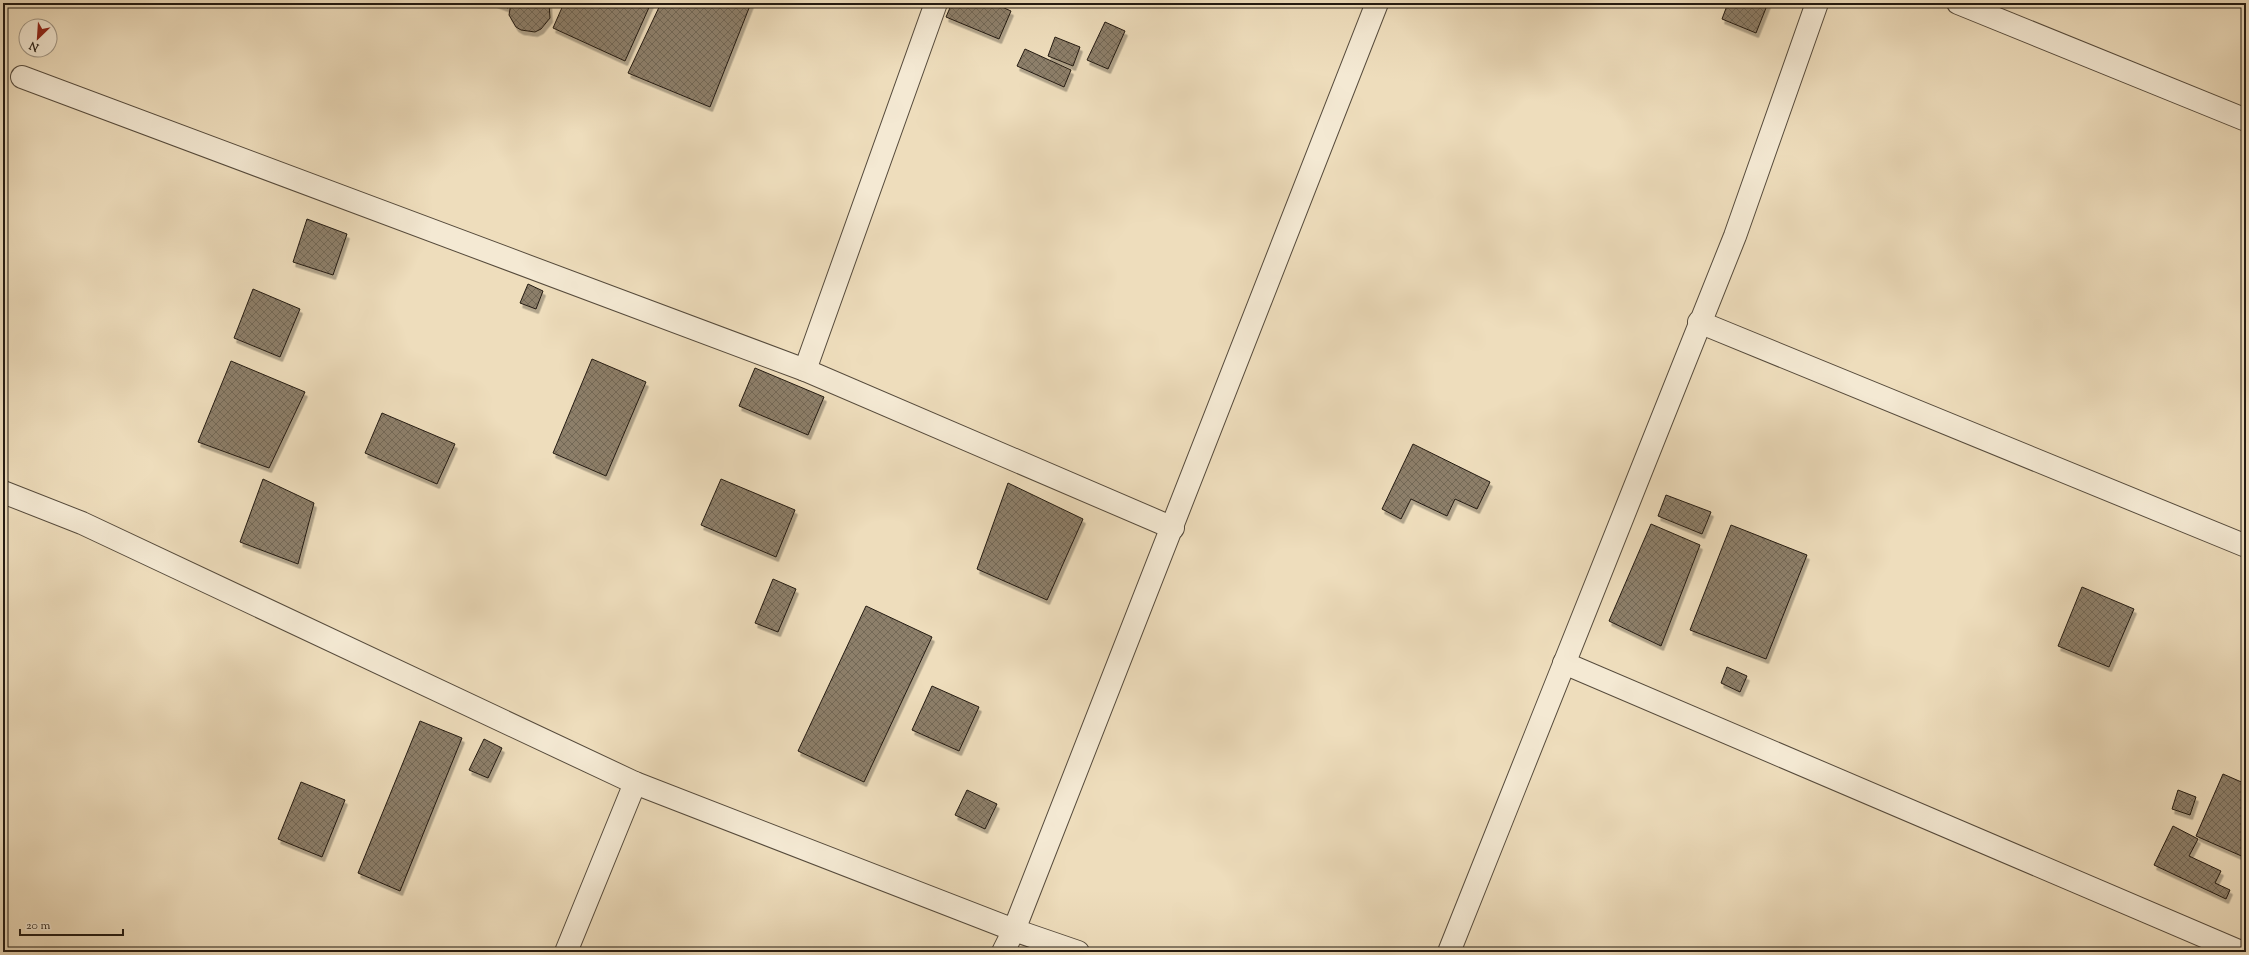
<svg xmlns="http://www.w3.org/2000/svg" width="2249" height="955" font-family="'Sorts Mill Goudy',serif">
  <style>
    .building { fill: url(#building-cross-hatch); stroke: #231a11; filter: url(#shadow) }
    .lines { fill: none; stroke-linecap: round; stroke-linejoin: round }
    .minor-casing { stroke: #564b3c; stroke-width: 24 }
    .minor { stroke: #f4e9d3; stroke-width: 22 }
  </style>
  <defs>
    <pattern id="building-cross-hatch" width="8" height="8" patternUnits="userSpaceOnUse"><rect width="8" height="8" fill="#8d7f6a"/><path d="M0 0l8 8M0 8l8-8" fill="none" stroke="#736756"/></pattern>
    <filter id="shadow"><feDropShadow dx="2.5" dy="4.5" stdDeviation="0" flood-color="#0004"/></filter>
  </defs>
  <rect width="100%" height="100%" fill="#eeddbc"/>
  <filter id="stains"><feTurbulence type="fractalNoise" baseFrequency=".005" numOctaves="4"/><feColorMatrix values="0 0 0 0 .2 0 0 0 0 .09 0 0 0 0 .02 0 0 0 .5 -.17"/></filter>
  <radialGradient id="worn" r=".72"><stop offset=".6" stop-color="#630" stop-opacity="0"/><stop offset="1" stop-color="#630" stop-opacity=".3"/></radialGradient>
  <g class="building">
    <polygon points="495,3 510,3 508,8"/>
    <polygon points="511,3 549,3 550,18 541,29 535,32 521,30 516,27 509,15"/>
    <polygon points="564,3 651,3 625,61 553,28"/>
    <polygon points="661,3 751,3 710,107 628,73"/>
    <polygon points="952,3 993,3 1011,11 999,39 946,17"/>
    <polygon points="1728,3 1768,3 1756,33 1722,19"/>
    <polygon points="1105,22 1125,31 1108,69 1087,60"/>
    <polygon points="1055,37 1080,47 1073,66 1048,56"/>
    <polygon points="1025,49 1071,70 1064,87 1017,66"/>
    <polygon points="307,219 347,234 333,275 293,262"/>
    <polygon points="528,284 543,291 536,309 520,303"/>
    <polygon points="253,289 300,309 280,357 234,338"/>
    <polygon points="592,359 646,382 606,476 553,453"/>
    <polygon points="231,361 305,392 269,468 198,442"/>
    <polygon points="755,368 824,397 808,435 739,406"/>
    <polygon points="382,413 455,444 437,484 365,453"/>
    <polygon points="1413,444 1490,482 1477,509 1455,499 1447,516 1411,499 1401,519 1382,509"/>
    <polygon points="263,479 314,503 298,564 240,542"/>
    <polygon points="721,479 795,510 776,557 701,525"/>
    <polygon points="1008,483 1083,519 1047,600 977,569"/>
    <polygon points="1666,495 1711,512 1702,534 1658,516"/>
    <polygon points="1651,524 1700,545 1661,646 1609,621"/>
    <polygon points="1731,525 1807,555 1766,659 1690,630"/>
    <polygon points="773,579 796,589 778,632 755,623"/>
    <polygon points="2082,587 2134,609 2109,667 2058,646"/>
    <polygon points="866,606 932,637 864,782 798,751"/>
    <polygon points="1727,667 1747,676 1740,692 1721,683"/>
    <polygon points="932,686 979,707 959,751 912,730"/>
    <polygon points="420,721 462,738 400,891 358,873"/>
    <polygon points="484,739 502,748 488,778 469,770"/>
    <polygon points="2223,774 2246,784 2246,858 2196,836"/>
    <polygon points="301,782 345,800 322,857 278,839"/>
    <polygon points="967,790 997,804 985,829 955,815"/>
    <polygon points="2178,790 2196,797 2190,815 2172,809"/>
    <polygon points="2173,826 2198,839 2189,856 2221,871 2215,883 2230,890 2226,899 2154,865"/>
  </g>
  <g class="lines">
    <g class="minor-casing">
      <g id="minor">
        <polyline points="1958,3 2246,120"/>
        <polyline points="22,77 805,370 1173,528"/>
        <polyline points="1699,322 2246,546"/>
        <polyline points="805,370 936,3"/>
        <polyline points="3,492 82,523 635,783 1014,930 1078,952"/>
        <polyline points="1564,663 2241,952"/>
        <polyline points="566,952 635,783"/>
        <polyline points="1003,952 1014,930 1377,3"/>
        <polyline points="1449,952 1735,236 1817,3"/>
      </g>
    </g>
    <use href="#minor" class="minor"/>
  </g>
  <rect width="2249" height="955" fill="none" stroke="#eeddbc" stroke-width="16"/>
  <rect x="4" y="4" width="2241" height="947" fill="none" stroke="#231a11" stroke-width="2"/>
  <rect x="8" y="8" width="2233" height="939" fill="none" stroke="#231a11"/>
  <g transform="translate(38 38) rotate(205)"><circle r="19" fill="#f4e9d3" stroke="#a09685"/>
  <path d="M0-3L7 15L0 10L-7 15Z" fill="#8f2418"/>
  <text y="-6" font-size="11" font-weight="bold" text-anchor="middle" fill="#231a11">N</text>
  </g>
  <path d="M20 929v6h103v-6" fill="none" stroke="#231a11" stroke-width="2"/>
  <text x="26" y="929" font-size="12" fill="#231a11" stroke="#f4e9d3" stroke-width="3" paint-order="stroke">20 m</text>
  <rect width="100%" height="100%" filter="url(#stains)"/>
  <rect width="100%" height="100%" fill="url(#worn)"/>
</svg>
